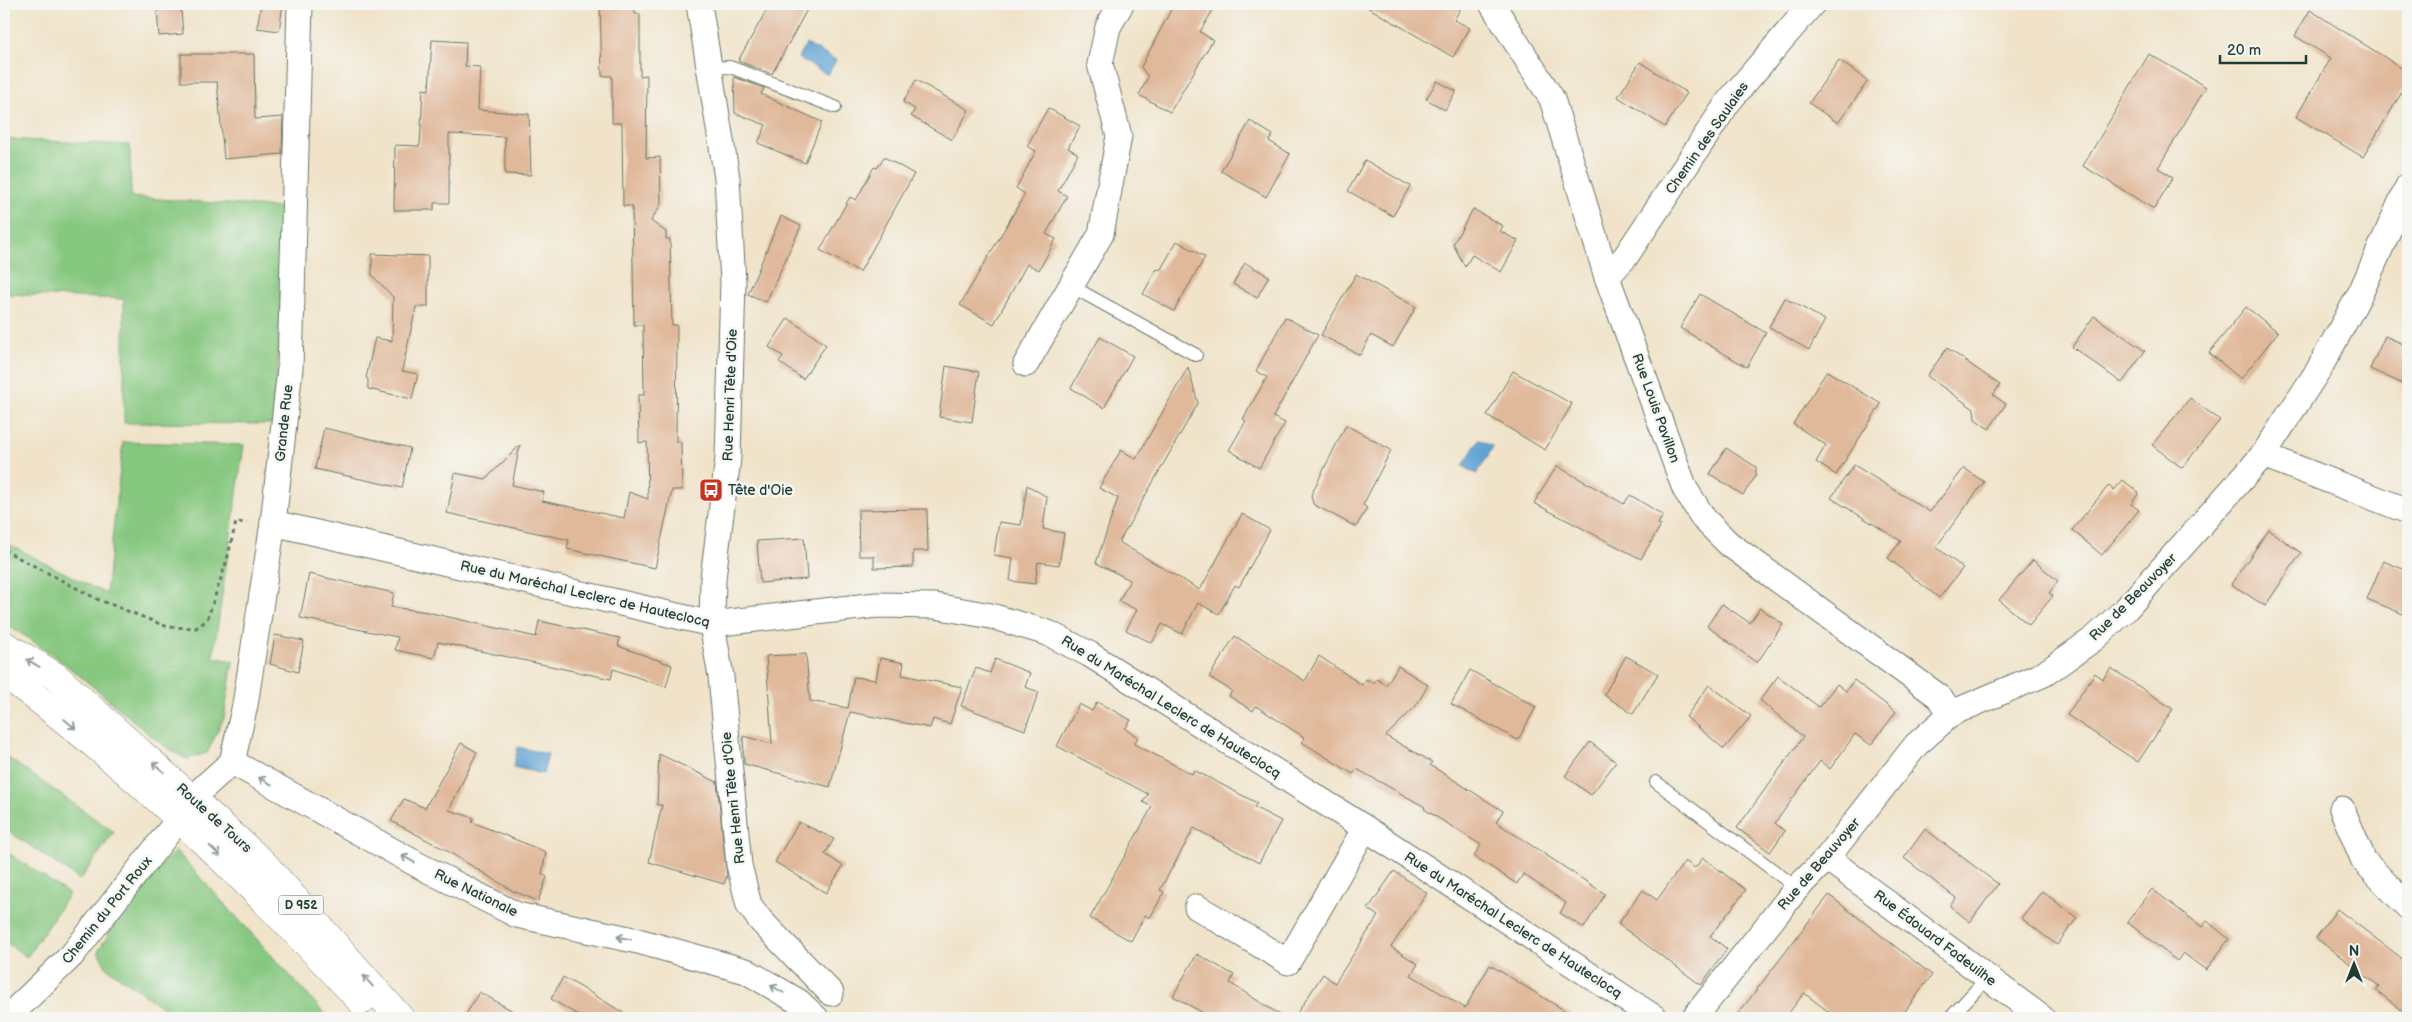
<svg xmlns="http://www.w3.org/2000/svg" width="2412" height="1022" font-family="'Balsamiq Sans',sans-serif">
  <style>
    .green { fill: #87c880; stroke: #53825a }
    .water { fill: #5ea3d3; stroke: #3e7084 }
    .building { fill: #e0b89a }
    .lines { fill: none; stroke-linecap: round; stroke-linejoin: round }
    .lane-casing { stroke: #687768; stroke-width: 14 }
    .street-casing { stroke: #687768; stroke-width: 27 }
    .primary-casing { stroke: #687768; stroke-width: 29 }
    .path { stroke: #687768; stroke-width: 3; stroke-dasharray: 4 4; stroke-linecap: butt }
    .lane { stroke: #fff; stroke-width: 12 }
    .street { stroke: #fff; stroke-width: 25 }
    .primary { stroke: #fff; stroke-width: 28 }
    .oneway { stroke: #8f9e9a }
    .labels { text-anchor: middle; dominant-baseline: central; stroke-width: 5; stroke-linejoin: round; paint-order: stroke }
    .shield { fill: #f6f6f2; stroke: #60746d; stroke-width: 1 }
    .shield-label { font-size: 12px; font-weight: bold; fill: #1f3d34 }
    .street-label { font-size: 14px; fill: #1f3d34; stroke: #f6f6f2 }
    .poi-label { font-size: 14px; fill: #1f3d34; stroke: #f6f6f2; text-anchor: start }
  </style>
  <rect width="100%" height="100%" fill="#f6f6f2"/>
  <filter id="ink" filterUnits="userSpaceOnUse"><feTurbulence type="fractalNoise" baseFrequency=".02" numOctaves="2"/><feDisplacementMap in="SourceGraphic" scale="10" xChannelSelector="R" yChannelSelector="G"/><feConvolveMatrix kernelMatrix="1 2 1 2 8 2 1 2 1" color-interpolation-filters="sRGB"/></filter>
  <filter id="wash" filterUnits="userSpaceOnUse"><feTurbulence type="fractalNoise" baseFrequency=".0096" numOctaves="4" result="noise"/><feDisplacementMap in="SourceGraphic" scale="20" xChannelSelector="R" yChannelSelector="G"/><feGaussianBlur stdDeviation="1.12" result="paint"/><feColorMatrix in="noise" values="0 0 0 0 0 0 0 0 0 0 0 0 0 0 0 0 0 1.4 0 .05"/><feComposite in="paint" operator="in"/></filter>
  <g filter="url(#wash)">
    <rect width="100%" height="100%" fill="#f0e3c9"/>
    <g class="green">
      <polygon points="4,139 130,145 131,197 284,208 275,424 124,423 124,299 4,294"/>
      <path d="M 123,442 L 244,445 L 213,657 L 233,661 L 224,718 L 207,753 L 187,759 C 160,746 139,725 116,706 C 82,677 44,645 4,624 L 4,542 L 106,594 Z"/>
      <polygon points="4,755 114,832 80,880 4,828"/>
      <polygon points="4,850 69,894 27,957 4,941"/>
      <polygon points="176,851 329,1018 177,1018 106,967 98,951 143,881"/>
    </g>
    <g class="water">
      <polygon points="806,44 836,60 828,75 798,58"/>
      <polygon points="1479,439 1493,447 1477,474 1463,466"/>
      <polygon points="518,747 548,754 543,774 513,767"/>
    </g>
    <g id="blocks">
      <g class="building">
        <polygon points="261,4 283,4 279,31 257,28"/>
        <polygon points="600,4 635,4 635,14 640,14 640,76 647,75 646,158 660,157 661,204 651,221 666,232 666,239 670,239 672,325 677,325 676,442 681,442 682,490 672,490 655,568 567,549 569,540 447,513 455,473 486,479 520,445 512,485 544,492 542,501 624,518 629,492 648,499 647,442 639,443 638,395 644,395 643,325 634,325 632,206 623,206 622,123 612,123 612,76 602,76"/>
        <polygon points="770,4 810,4 772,74 738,61"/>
        <polygon points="1174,4 1216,4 1200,32 1213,40 1170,112 1139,95 1148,77 1141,67"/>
        <polygon points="1362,4 1463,4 1454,20 1470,28 1453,57"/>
        <polygon points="181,9 183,34 159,36 157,10"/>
        <polygon points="2310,10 2408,72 2408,82 2363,157 2296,117 2331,58 2295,36"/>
        <polygon points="432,40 466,42 465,66 480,67 478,110 529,114 531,175 505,174 505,137 449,134 449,203 434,203 434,210 394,210 395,145 420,146 423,89 429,90"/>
        <polygon points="181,54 254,54 255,119 283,117 282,154 224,159 217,82 181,82"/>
        <polygon points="2149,54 2206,87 2158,168 2173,177 2154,209 2083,166"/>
        <polygon points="1839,60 1868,81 1838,123 1809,103"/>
        <polygon points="1640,62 1687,93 1665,127 1618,97"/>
        <polygon points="734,77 764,88 761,94 822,122 805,163 758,143 766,125 735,113"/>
        <polygon points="916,80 969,110 952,140 911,116 915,109 903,102"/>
        <polygon points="1437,81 1456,91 1445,110 1426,99"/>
        <polygon points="1048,108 1080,126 1068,148 1078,154 1058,191 1067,196 1046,234 1056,239 1039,270 1027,264 994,324 960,305 1025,194 1016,188 1036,151 1027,146"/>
        <polygon points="1250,121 1273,135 1269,141 1290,154 1266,197 1221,171"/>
        <polygon points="884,157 914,174 860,272 820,250 850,197 856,200 874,167 877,168"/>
        <polygon points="1365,160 1410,186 1393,216 1348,191"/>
        <polygon points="1473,209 1503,226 1500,231 1518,241 1501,272 1472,255 1465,267 1453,244"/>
        <polygon points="781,216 801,226 766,302 748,294"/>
        <polygon points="1177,241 1205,257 1174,311 1143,294 1156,270 1161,269"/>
        <polygon points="372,254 428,256 428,307 416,307 402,371 418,374 412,399 368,389 368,379 366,378 375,338 392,341 393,297 372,275"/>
        <polygon points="1245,263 1269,276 1257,298 1233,284"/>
        <polygon points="1356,274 1416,307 1393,347 1371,335 1360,355 1321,335"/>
        <polygon points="1700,294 1766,333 1747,367 1680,328"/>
        <polygon points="1785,298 1825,320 1809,350 1769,327"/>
        <polygon points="2246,307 2278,332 2241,379 2209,353"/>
        <polygon points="2094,316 2145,351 2122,383 2072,347"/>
        <polygon points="1285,317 1318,335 1273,417 1285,423 1259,468 1229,450 1246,421 1243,419 1267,377 1256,371"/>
        <polygon points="788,318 826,345 803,379 779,362 783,356 769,347"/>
        <polygon points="2385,336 2408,346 2408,386 2370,369"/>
        <polygon points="1100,337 1133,356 1104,408 1071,388"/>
        <polygon points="1947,348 2000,385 1993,395 2006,404 1989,429 1975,419 1974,409 1927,376"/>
        <polygon points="946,366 979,372 972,422 939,417"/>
        <polygon points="1188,367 1198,403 1119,542 1200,590 1242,514 1270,530 1239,587 1235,585 1219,614 1198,603 1182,634 1162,624 1152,643 1126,630 1137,610 1119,601 1130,580 1096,563 1118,498 1099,488 1121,450 1136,459"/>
        <polygon points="1513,371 1572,404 1545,450 1487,415"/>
        <polygon points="1827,371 1881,404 1836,475 1816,462 1826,445 1793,424"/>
        <polygon points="2190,398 2220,420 2182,468 2152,445"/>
        <polygon points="1346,425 1391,450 1363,505 1367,508 1356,527 1313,504 1311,495"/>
        <polygon points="324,428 410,448 402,488 315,469"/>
        <polygon points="1726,448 1756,467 1756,476 1743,495 1710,474"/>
        <polygon points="1854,465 1930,512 1964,468 1984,482 1936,547 1963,568 1939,598 1888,558 1901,541 1831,498"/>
        <polygon points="1557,466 1624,504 1630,495 1663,515 1658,524 1661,525 1641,559 1534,503"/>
        <polygon points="2123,480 2139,493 2131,504 2139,510 2102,555 2072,530 2109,485 2114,490"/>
        <polygon points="1027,485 1047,497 1043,529 1064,533 1059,565 1038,562 1035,584 1010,581 1013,558 994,555 999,522 1021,525"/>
        <polygon points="927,509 928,551 913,551 913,567 874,568 874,556 859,556 858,510"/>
        <polygon points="2269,530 2301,553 2265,606 2231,584"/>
        <polygon points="804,538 807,579 760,583 757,541"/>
        <polygon points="2033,560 2058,581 2049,593 2053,596 2029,625 1999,600"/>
        <polygon points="2383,561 2408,571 2408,616 2367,599"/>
        <polygon points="309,574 394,593 391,607 427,612 536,637 539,621 620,638 618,646 672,665 666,687 613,669 611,679 438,642 434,658 395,650 398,637 300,618"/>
        <polygon points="1722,604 1750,623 1760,608 1783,624 1757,663 1707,626"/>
        <polygon points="275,635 304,641 298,672 270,664"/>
        <polygon points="1235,636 1305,681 1319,656 1362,685 1366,679 1374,683 1377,679 1386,685 1398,666 1428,685 1416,706 1386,736 1432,762 1430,765 1503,811 1496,822 1605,894 1584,928 1560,913 1566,903 1523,874 1517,884 1474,856 1481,845 1424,809 1425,807 1357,769 1353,774 1302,742 1305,738 1256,706 1253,711 1229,696 1232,691 1209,677"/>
        <polygon points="806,654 810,701 848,708 854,677 876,680 880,658 904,663 902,675 962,687 950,724 933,719 930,728 850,712 830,787 744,764 743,736 772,744 766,656"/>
        <polygon points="1626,656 1658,674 1633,714 1604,695"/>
        <polygon points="995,659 1030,673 1025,687 1039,692 1025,730 961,706 976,668 990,673"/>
        <polygon points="2111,668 2173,709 2138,762 2067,715 2095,673 2103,679"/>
        <polygon points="1470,670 1536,707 1518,740 1451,704"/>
        <polygon points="1778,676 1819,707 1837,684 1846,691 1854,680 1896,712 1871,745 1855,734 1830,769 1820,761 1775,823 1785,831 1770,852 1737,828 1803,737 1760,700"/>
        <polygon points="1709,685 1751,716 1724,749 1686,717"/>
        <polygon points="1097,702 1131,720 1125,729 1138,737 1134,744 1192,774 1194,770 1230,789 1257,803 1254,807 1281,821 1259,863 1194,828 1160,890 1164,892 1150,918 1145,915 1131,941 1090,918 1152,807 1143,802 1148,794 1057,746 1079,704 1092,711"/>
        <polygon points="1590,742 1616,762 1591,795 1565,776"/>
        <polygon points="461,743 477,752 449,810 474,818 472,822 546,852 542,874 547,877 538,901 513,891 444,849 391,821 404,799 425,808"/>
        <polygon points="659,754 717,782 727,876 724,884 649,862 662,805 657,805"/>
        <polygon points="799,822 834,839 825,854 843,866 826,893 775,862"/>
        <polygon points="1925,829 1998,884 1970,922 1950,906 1956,898 1904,858"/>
        <polygon points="1703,858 1746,890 1710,936 1727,949 1701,985 1618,924 1643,890 1657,900 1685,861 1695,868"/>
        <polygon points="1394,871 1427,893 1391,947 1418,964 1411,975 1465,1008 1490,965 1577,1018 1294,1018 1323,974 1335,983 1378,916 1368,909"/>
        <polygon points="2152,889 2202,927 2207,921 2229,939 2206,970 2183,953 2177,961 2127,922"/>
        <polygon points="2042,891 2077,918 2057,945 2021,918"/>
        <polygon points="1829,895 1932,975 1900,1018 1837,1018 1804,993 1785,1018 1735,1018"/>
        <polygon points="2337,909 2408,963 2408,1015 2376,990 2379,986 2316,938"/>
        <polygon points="1197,954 1234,975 1230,983 1285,1018 1212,1018 1173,996"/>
        <polygon points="563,977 591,993 632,1018 583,1018 551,999"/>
        <polygon points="479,992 490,998 525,1018 464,1018"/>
      </g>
    </g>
  </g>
  <g filter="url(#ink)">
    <use href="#blocks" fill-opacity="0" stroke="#687768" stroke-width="1"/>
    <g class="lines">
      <g class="lane-casing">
        <g id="lane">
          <polyline points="710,68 730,67 835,107"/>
          <polyline points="1071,286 1196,355"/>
          <polyline points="1656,782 1797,888"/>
          <polyline points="1950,1018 1988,977"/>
        </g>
      </g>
      <g class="street-casing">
        <g id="street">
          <polyline points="699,4 727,178 733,282 728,458 713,578 712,624 721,677 739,865 749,905 761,921 831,993"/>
          <polyline points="1492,4 1552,99 1607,277 1685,489 1704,519 1729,544 1938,696 1952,713"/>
          <polyline points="1607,277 1626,256 1729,101 1812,4"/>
          <polyline points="1026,364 1101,234 1119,136 1100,64 1108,27 1121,4"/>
          <polyline points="2263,455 2408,511"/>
          <polyline points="273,523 712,624 877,605 935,606 991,616 1048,633 1089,654 1365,828 1655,1018"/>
          <polyline points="232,762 420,866 517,915 638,941 746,971 799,1002 816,1018"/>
          <polyline points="2342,809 2364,861 2408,907"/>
          <polyline points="1827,858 2042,1018"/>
          <polyline points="1197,907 1288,962 1365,828"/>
          <polyline points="7,1018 72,955 204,787 232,762 245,705 273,523 290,368 300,4"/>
          <polyline points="1694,1018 1797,888 1827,858 1916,745 1952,713 2044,674 2095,638 2126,609 2263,455 2319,369 2361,292 2408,186"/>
        </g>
      </g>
      <g class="primary-casing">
        <g id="primary">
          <polyline points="4,645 55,676 263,863 400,1018"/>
          <path d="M 4,673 C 134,769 251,882 361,1001"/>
        </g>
      </g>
      <polyline class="path" points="4,550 97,599 168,627 196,628 207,620 227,560 236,522 247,523"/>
      <use href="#lane" class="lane"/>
      <use href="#street" class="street"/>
      <use href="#primary" class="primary"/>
    </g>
    <defs><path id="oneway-shaft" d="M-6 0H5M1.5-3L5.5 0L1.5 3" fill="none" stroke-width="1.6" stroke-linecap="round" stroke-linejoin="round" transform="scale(1.25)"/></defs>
    <g class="oneway">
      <use href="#oneway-shaft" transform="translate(33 663) rotate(-149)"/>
      <use href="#oneway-shaft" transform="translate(70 724) rotate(40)"/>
      <use href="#oneway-shaft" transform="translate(158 767) rotate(-139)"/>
      <use href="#oneway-shaft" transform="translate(265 781) rotate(-151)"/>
      <use href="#oneway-shaft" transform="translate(215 851) rotate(44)"/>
      <use href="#oneway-shaft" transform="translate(408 859) rotate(-151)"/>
      <use href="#oneway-shaft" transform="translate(624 938) rotate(-168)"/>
      <use href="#oneway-shaft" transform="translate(368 981) rotate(-131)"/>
      <use href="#oneway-shaft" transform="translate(777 989) rotate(-150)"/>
    </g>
  </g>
  <defs>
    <g id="bus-square" transform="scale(1.25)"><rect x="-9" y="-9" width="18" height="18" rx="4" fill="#c8321e" stroke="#f6f6f2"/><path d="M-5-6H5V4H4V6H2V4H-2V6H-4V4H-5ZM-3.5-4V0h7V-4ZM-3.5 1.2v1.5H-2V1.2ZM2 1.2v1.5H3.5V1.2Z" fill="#fff"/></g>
  </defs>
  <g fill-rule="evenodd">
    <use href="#bus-square" x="711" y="490"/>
  </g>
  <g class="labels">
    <rect class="shield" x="278.5" y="895.5" width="45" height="19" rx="4"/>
    <g class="shield-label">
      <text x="301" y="905">D 952</text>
    </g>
    <g class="street-label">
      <text transform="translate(1707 138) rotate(-55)">Chemin des Saulaies</text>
      <text transform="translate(730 395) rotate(-88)">Rue Henri Tête d'Oie</text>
      <text transform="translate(1656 408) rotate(70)">Rue Louis Pavillon</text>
      <text transform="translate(284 423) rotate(-84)">Grande Rue</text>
      <text transform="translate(585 594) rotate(13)">Rue du Maréchal Leclerc de Hauteclocq</text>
      <text transform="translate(2133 597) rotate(-45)">Rue de Beauvoyer</text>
      <text transform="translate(1171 707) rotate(32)">Rue du Maréchal Leclerc de Hauteclocq</text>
      <text transform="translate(733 798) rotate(-96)">Rue Henri Tête d'Oie</text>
      <text transform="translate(214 818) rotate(42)">Route de Tours</text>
      <text transform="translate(1819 864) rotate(-49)">Rue de Beauvoyer</text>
      <text transform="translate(476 893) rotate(26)">Rue Nationale</text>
      <text transform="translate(107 910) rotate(-51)">Chemin du Port Roux</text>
      <text transform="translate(1513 925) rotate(33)">Rue du Maréchal Leclerc de Hauteclocq</text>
      <text transform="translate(1935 938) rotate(37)">Rue Édouard Fadeuilhe</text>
    </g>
    <g class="poi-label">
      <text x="728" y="490">Tête d'Oie</text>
    </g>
  </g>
  <rect width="2412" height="1022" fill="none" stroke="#f6f6f2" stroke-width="20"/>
  <g transform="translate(2354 964)" stroke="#f6f6f2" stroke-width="4" paint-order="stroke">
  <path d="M0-4L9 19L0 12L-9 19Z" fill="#1f3d34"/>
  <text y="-8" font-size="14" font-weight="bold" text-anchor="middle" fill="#1f3d34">N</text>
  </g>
  <path d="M2220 55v8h86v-8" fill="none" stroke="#1f3d34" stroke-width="2.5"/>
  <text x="2227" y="55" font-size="15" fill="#1f3d34" stroke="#f6f6f2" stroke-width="4" paint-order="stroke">20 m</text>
</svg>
